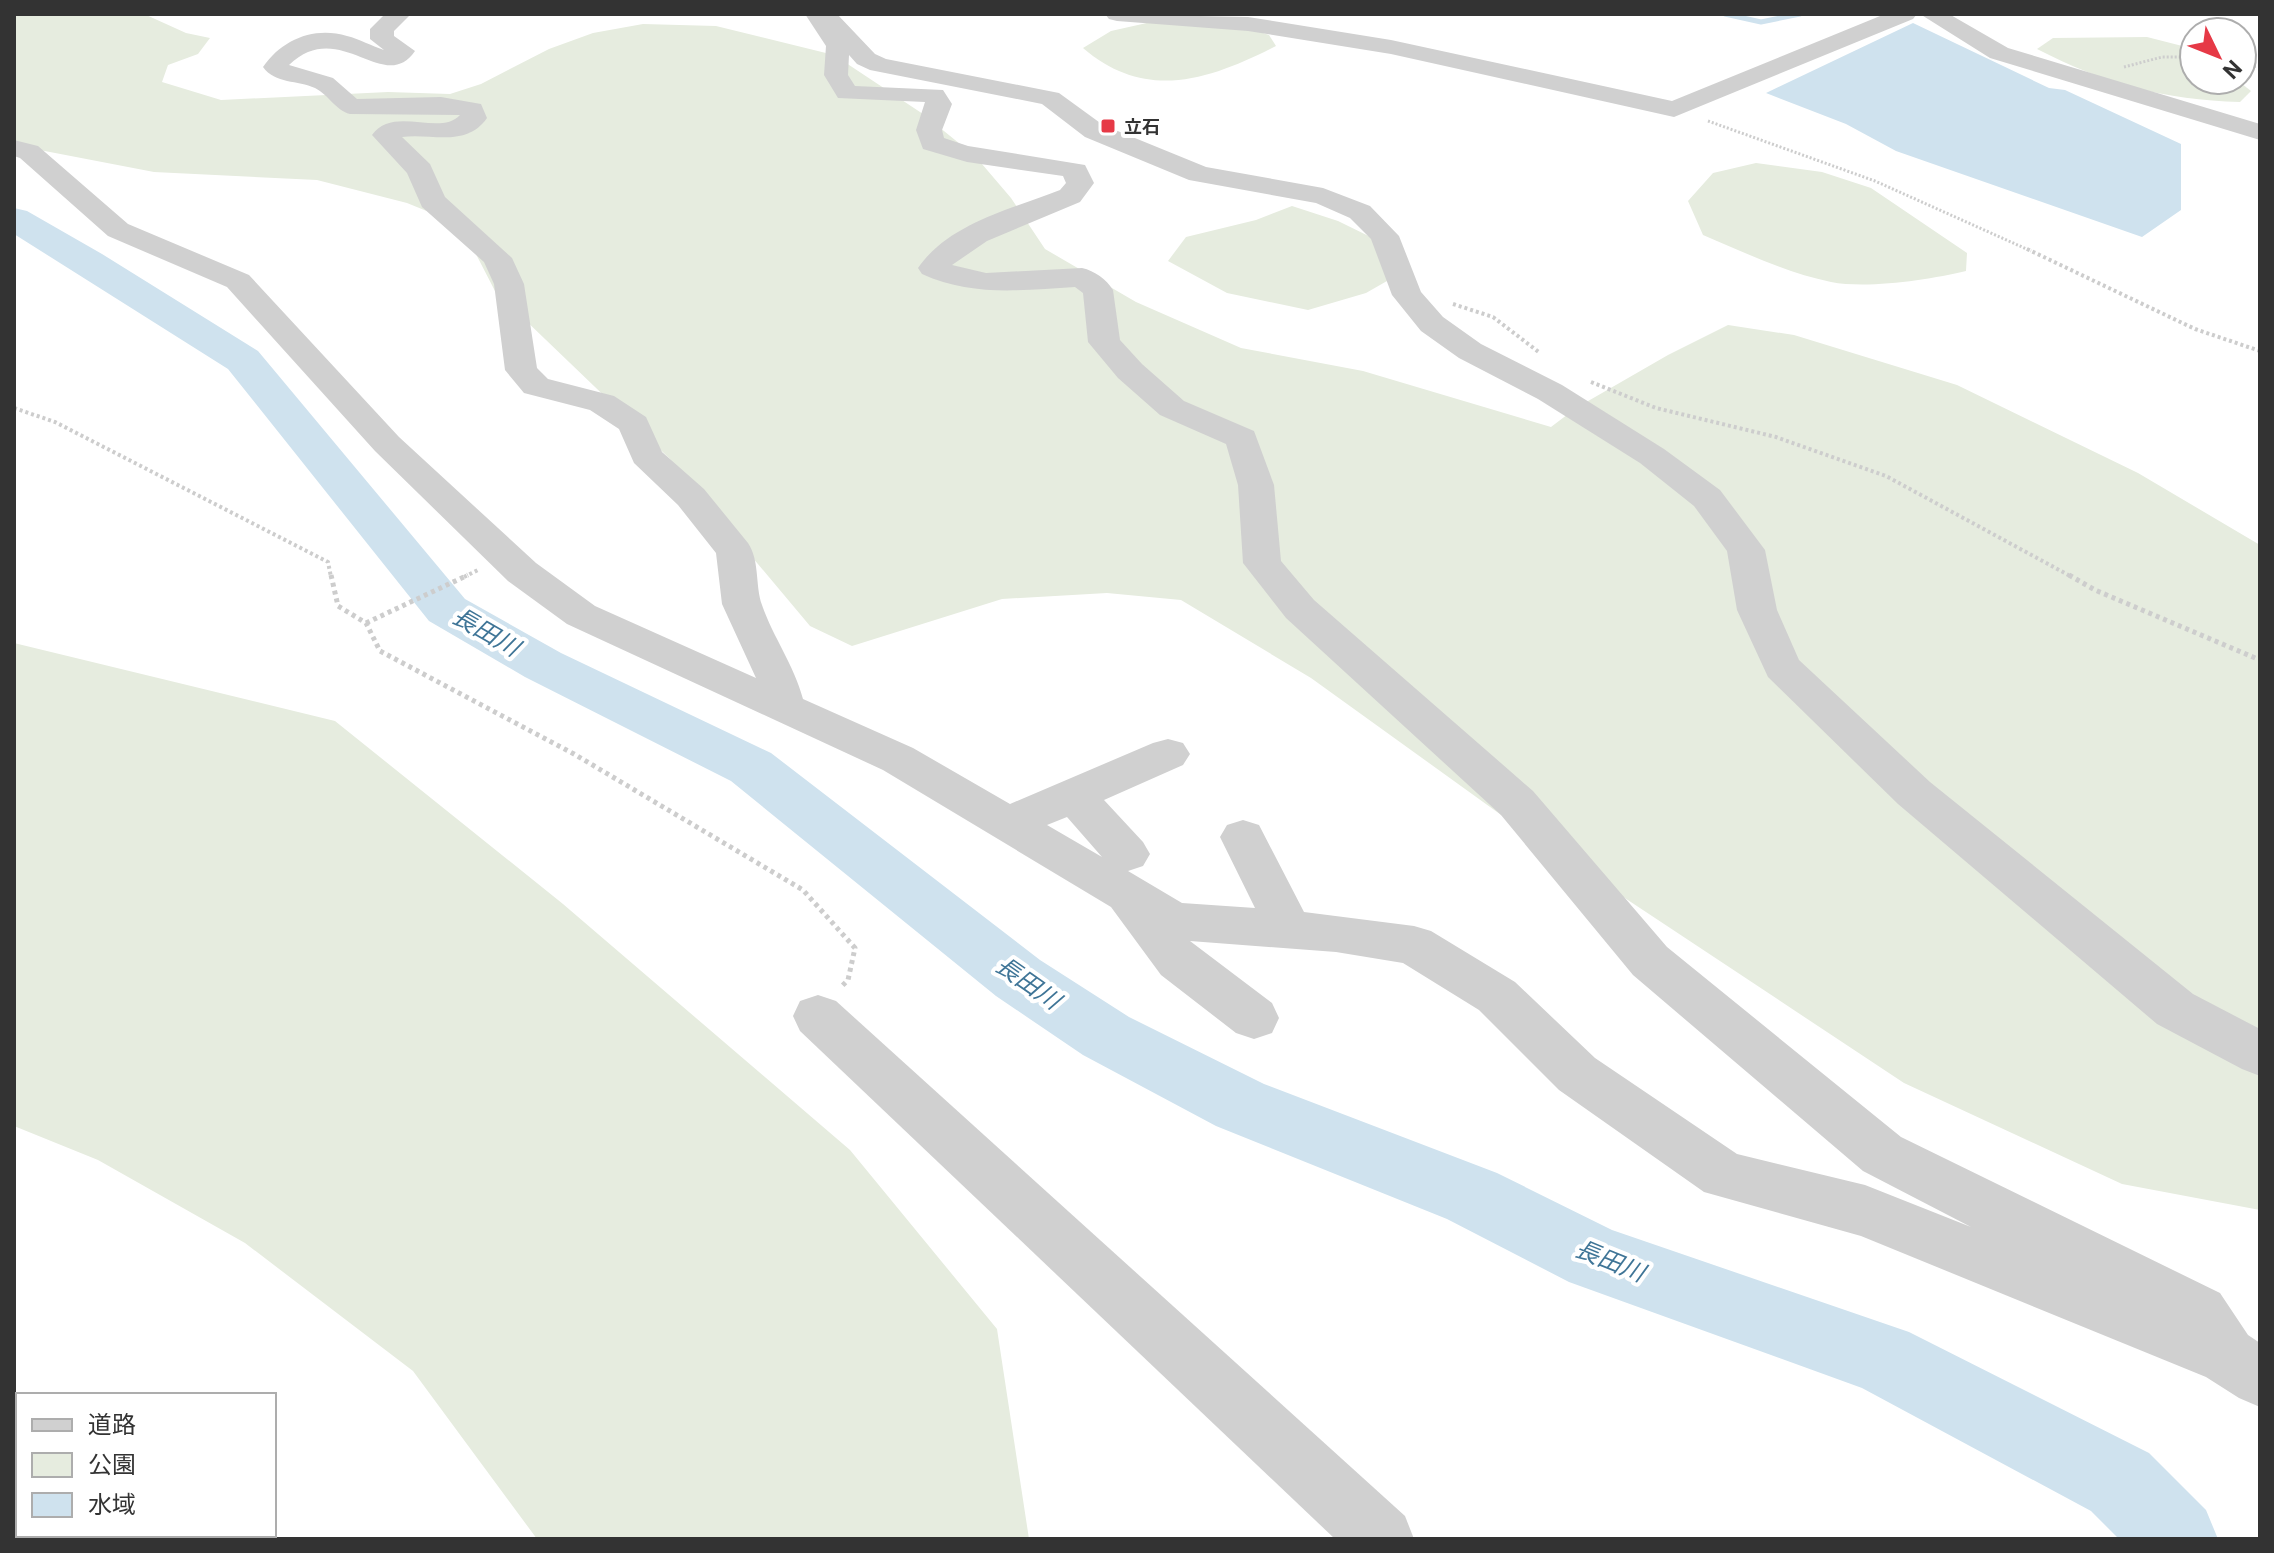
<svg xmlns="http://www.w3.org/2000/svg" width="2274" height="1553" font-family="Roboto,'Noto Sans JP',sans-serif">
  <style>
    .green { fill: #e6ecdf }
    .water { fill: #cfe2ee }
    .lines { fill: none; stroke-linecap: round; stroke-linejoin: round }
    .stream { stroke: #cfe2ee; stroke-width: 5 }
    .river { fill: #cfe2ee; fill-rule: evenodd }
    .path-far3 { stroke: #cdcdcd; stroke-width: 3; stroke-dasharray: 2 2; stroke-linecap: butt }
    .path-far2 { stroke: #cdcdcd; stroke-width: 4; stroke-dasharray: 3 3; stroke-linecap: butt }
    .path-far1 { stroke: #cdcdcd; stroke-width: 5; stroke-dasharray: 4 4; stroke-linecap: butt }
    .path { stroke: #cdcdcd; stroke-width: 7; stroke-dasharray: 5 5; stroke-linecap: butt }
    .minor { fill: #d0d0d0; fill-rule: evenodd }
    .poi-dot { fill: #e63946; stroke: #fff; stroke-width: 3 }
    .labels { text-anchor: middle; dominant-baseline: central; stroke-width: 8; stroke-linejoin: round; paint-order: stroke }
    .far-poi-label { font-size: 18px; font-weight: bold; fill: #333; stroke: #fff; text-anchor: start }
    .water-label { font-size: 24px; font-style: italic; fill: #3f7597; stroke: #fff }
  </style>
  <rect width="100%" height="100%" fill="#fff"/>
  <g class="green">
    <polygon points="14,14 144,14 186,33 210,38 198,54 168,65 162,82 221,100 388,92 450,94 481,84 549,49 593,33 643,24 716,26 834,55 923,114 976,157 1011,198 1045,249 1136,302 1241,348 1363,371 1551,427 1576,408 1668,355 1728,325 1794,335 1957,385 2138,473 2260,545 2260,1210 2122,1184 1904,1083 1522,830 1311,678 1181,600 1107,593 1002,599 852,646 810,626 669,458 495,291 461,225 407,203 317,180 154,172 24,147 14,141"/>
    <path d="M 1187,14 L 1239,25 L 1269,35 L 1276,46 C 1209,80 1146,102 1083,48 L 1111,31 Z"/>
    <path d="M 2147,37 L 2194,49 L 2194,80 L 2237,80 L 2251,91 L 2240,102 C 2164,100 2105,84 2037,49 L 2053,38 Z"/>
    <path d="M 1756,163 L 1822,172 L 1871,188 L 1967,253 L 1966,271 C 1929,280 1867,289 1831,282 C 1786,273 1744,252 1703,235 L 1688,201 L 1713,173 Z"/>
    <polygon points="1292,206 1338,221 1389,246 1401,273 1366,293 1308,310 1227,293 1168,261 1186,237 1256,220"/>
    <polygon points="14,643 335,721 563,904 850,1150 997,1329 1029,1539 537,1539 413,1371 245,1243 98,1160 14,1126"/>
  </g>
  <polygon class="water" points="1913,23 2049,88 2065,90 2181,144 2181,210 2142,237 1896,151 1846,124 1766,93"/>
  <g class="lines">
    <polyline class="stream" points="1725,14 1761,22 1800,14"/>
    <polygon class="river" points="14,208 27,211 102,254 258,351 465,599 561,653 771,753 1040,960 1129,1017 1264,1084 1497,1173 1612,1230 1909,1332 2149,1453 2206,1510 2218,1539 2119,1539 2091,1511 1862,1388 1569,1282 1447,1219 1216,1126 1083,1055 996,996 731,781 525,677 429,621 228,369 14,234"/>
    <g class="path-far3">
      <polyline points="2124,67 2162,57 2194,57"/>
      <polyline points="2242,67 2260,66"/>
      <polyline points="1708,121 1875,181 2031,251"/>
    </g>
    <g class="path-far2">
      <polyline points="2027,249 2195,329 2260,351"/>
      <polyline points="1453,304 1493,317 1540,353"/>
      <polyline points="1591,382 1656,408 1776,437 1886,476 2072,577"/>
      <polyline points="14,408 55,422 328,562 331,577"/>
      <polyline points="464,577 478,570"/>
    </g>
    <g class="path-far1">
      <polyline points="331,575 338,606 366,623 380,651 574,754 803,890 855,948 848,980 841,987"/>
      <polyline points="2069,575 2095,590 2260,660"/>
      <polyline points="366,623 468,575"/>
    </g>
    <g class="path">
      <polyline points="14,1486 18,1487"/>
      <polyline points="151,1535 161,1539"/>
    </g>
    <g class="minor">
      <path d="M 385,14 L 411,14 L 394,31 L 394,36 L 415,51 C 384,96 340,16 289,65 L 333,78 L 357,99 L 441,97 L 481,104 L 487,118 C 466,148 432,133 402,137 L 430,164 L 445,197 L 512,258 L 524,284 L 537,368 L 548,379 L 614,396 L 646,417 L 662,452 L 704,489 L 748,543 C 760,561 755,585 762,605 C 773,637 794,665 803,699 L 913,748 L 1010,804 L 1153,743 L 1168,739 L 1183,743 L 1190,754 L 1183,765 L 1104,800 L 1143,842 L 1150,854 L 1143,866 L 1128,871 L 1182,903 L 1255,908 L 1220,837 L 1227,825 L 1243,820 L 1259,825 L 1304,912 L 1414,926 L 1431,931 L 1515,982 L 1595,1058 L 1737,1154 L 1865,1185 L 1971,1227 L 1863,1171 L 1633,975 L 1501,815 L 1286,618 L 1243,563 L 1238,485 L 1226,444 L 1160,415 L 1118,378 L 1088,342 L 1083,293 L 1075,287 C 1022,290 972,297 922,274 L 918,268 C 949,223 1012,209 1060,190 L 1066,183 L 1063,176 L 967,162 L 923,149 L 916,130 L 925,102 L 838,98 L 824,75 L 826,46 L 805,14 L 837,14 L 875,54 L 886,59 L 1059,93 L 1103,125 L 1206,167 L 1323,188 L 1370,206 L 1399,236 L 1421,292 L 1443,317 L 1481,344 L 1562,385 L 1664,449 L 1720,490 L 1765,550 L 1777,610 L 1799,660 L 1930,782 L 2193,994 L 2260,1029 L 2260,1076 L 2242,1069 L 2157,1024 L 1898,804 L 1768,677 L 1737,610 L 1727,551 L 1694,506 L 1640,463 L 1538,399 L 1459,358 L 1421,331 L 1392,295 L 1371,239 L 1350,218 L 1316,203 L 1189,180 L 1085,137 L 1042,104 L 870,70 L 857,64 L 849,55 L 848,75 L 855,86 L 943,90 L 952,104 L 942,130 L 944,138 L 968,146 L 1085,165 L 1094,183 L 1080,202 L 987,241 L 952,265 L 986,273 L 1082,268 C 1095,271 1106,279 1113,290 L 1120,340 L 1142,364 L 1184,401 L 1254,431 L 1274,485 L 1281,561 L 1314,600 L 1533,791 L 1667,947 L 1901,1137 L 2220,1293 L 2248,1335 L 2260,1343 L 2260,1407 L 2239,1398 L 2206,1377 L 1861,1236 L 1704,1192 L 1559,1090 L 1479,1010 L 1403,963 L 1336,952 L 1190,941 L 1272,1003 L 1279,1018 L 1272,1033 L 1254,1039 L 1236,1033 L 1161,975 L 1111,907 L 883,770 L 567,624 L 508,581 L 375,451 L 227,287 L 108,236 L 20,158 L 14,156 L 14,140 L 38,146 L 128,224 L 249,275 L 399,437 L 536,563 L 595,606 L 756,678 L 722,604 L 716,553 L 678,505 L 634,463 L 619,429 L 590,410 L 524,393 L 505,370 L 494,284 L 484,262 L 422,207 L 407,173 L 372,135 C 393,105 440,137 460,115 L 350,114 C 335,110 329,95 315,88 C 298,80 275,84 263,67 C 282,39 315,26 347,36 C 360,39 371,46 384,50 L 370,39 L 370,29 ZM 1067,817 L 1102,857 L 1047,825 Z"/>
      <polygon points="1105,14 1248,17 1391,40 1672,101 1885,14 1917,14 1913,19 1674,117 1391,54 1248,31 1117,21 1109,19"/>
      <polygon points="1920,14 1949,14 2008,48 2260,124 2260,140 1990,58"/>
      <polygon points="818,995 836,1001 1405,1516 1414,1539 1335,1539 800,1031 793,1016 800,1001"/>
    </g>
  </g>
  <rect class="poi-dot" x="1100" y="118" width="16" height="16" rx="4"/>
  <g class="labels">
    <g class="far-poi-label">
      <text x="1124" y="126">立石</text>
    </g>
    <g class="water-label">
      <text transform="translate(486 632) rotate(30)">長田川</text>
      <text transform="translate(1028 983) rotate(35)">長田川</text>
      <text transform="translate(1610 1261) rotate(22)">長田川</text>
    </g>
  </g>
  <rect width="2274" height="1553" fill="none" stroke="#333333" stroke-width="32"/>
  <rect x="16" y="1393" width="260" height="144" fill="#ffffff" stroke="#adadad" stroke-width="2"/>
  <rect x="32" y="1419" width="40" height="12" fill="#d0d0d0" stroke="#adadad" stroke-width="2"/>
  <text x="88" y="1433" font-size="24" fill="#333333">道路</text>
  <rect x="32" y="1453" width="40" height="24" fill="#e6ecdf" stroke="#adadad" stroke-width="2"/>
  <text x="88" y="1473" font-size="24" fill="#333333">公園</text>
  <rect x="32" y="1493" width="40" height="24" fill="#cfe2ee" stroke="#adadad" stroke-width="2"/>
  <text x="88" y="1513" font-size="24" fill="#333333">水域</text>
  <g transform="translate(2218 56) rotate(133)"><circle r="38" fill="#ffffff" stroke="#adadad" stroke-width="2"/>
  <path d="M0-6L14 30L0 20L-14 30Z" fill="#e63946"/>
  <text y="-12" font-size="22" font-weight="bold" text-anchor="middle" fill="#333333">N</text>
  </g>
</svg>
